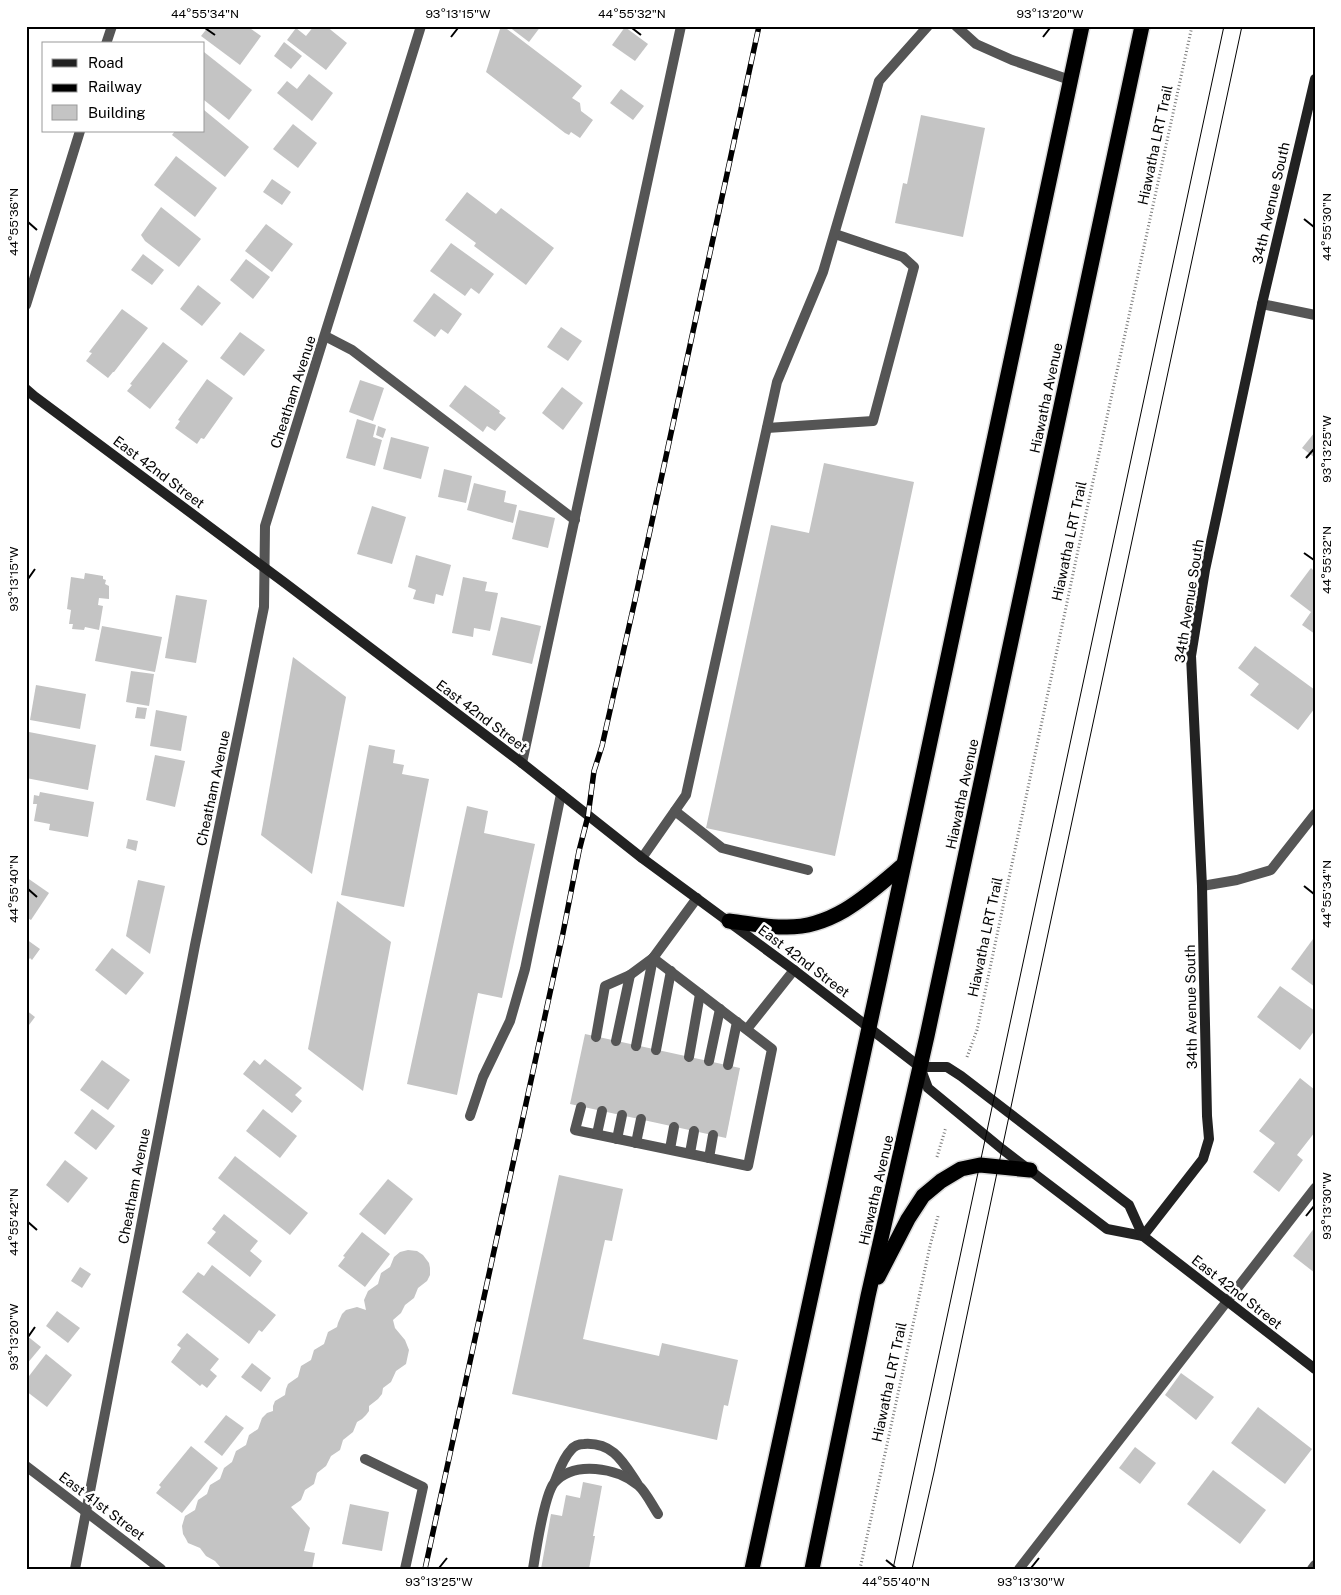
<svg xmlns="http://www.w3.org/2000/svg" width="1341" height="1595" font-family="'Public Sans',sans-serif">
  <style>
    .building { fill: #c4c4c4 }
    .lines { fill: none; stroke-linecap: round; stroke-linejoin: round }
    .highway-casing { stroke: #dbdbdb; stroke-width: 18 }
    .path { stroke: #777; stroke-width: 3; stroke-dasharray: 1 2.5; stroke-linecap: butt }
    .lane { stroke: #555; stroke-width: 10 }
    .street { stroke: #555; stroke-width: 10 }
    .secondary { stroke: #222; stroke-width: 10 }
    .highway { stroke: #000; stroke-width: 15 }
    .tram { stroke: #000; stroke-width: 1 }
    .rail-casing { stroke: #000; stroke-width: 5.5 }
    .rail { stroke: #fff; stroke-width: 4; stroke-dasharray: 11; stroke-linecap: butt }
    .ticks { fill: none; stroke: #000; stroke-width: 2 }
    .labels { text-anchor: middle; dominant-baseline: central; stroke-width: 5; stroke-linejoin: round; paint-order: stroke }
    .street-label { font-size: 14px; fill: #000; stroke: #fff }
    .neatline { fill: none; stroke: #000; stroke-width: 2 }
    .ticks-label { font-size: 12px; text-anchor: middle; fill: #000 }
  </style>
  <rect width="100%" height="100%" fill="#fff"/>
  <g class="building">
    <polygon points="209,26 247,26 261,36 240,65 201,36"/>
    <polygon points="314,26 326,26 347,43 326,70 287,40 296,28 306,36"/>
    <polygon points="501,26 503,26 582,86 572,98 580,103 581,111 593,120 580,138 571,132 569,135 565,133 486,72"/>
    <polygon points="508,26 541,26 529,42"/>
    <polygon points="625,27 648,44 635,61 612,45"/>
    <polygon points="284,42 302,56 291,69 274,56"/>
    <polygon points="204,52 252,90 229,120 204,100"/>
    <polygon points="309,74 333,93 312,121 277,93 287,81 297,89"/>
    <polygon points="621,89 644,106 633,120 610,103"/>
    <polygon points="204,110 249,147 225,177 172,135 175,131 204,131"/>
    <polygon points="921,115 985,128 963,237 895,223 903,183 907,184"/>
    <polygon points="293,124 317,143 298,168 273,149"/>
    <polygon points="176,156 217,188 195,217 154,185"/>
    <polygon points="272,179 291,192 282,205 263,192"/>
    <polygon points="467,192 496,214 501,208 554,248 526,285 474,246 476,243 445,220"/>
    <polygon points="161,207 201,239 179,267 145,241 141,235"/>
    <polygon points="266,224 293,244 272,272 245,251"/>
    <polygon points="451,243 494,274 479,294 471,288 465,296 430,271"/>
    <polygon points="143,254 164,270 152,285 131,270"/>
    <polygon points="246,259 270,277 253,299 230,280"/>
    <polygon points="198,285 221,303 202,326 180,309"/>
    <polygon points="434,293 462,314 448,334 441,329 435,337 413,321"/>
    <polygon points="122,309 148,328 114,372 113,372 108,378 86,361 92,353 89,352"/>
    <polygon points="561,327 582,341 568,361 547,347"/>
    <polygon points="240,332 265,350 244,376 220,358"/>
    <polygon points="163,342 188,361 150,409 127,391 132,385 130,384"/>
    <polygon points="207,379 233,398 204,439 201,438 197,444 175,428 180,421 178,420"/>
    <polygon points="360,380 384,388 373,421 349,412"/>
    <polygon points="465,385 500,411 499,413 506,418 495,431 487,426 483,432 449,406"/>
    <polygon points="562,387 583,403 563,430 542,413"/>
    <polygon points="357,419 376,425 373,437 382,440 375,466 346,458"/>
    <polygon points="378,426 386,429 383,438 376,435"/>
    <polygon points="1315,432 1315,458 1302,448"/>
    <polygon points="391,437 429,447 421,479 383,469"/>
    <polygon points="824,463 914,482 835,856 706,828 771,525 809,533"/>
    <polygon points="444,469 472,476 466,503 438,497"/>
    <polygon points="474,483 506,491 504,502 517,505 513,523 467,510"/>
    <polygon points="372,506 406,517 392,564 357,554"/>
    <polygon points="519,510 555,518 548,548 512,539"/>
    <polygon points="416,555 451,565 443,596 436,594 434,604 413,599 416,590 408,587"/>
    <polygon points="1311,568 1315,572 1315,634 1302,625 1311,612 1290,596"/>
    <polygon points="85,573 103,576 103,579 106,580 105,584 109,586 109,599 99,598 98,605 103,606 99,630 85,627 84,630 72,629 73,624 69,624 71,610 67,609 71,577 84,579"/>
    <polygon points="463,577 487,582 485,591 498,593 490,631 474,628 473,637 452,633"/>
    <polygon points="176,595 207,600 196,663 165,658"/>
    <polygon points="501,617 541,626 532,664 492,655"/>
    <polygon points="102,626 162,637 155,672 95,661"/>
    <polygon points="1255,646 1315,690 1315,708 1298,730 1250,695 1259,684 1238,668"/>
    <polygon points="293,657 346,697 312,874 261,835"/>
    <polygon points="131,671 154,674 149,706 126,702"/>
    <polygon points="36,685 86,694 80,729 30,720"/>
    <polygon points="137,707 147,708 145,719 135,718"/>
    <polygon points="156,710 187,716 181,751 150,746"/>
    <polygon points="29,732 96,745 88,790 26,778 26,746"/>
    <polygon points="369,745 395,750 393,763 404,765 402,774 429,779 404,907 341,895"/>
    <polygon points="155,755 185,761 175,807 146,800"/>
    <polygon points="40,792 94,802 88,837 49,830 50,824 34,821 37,804 33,804 34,795 39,796"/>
    <polygon points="467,806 488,811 484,833 535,844 502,998 478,993 457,1095 407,1084"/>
    <polygon points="128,839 138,841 136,851 126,848"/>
    <polygon points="26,877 49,893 31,920 26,917"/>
    <polygon points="138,880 165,886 150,954 126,936"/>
    <polygon points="337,901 391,942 363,1091 308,1049"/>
    <polygon points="26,939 40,949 32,960 30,958 26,963"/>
    <polygon points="1313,939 1315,940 1315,987 1291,969"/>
    <polygon points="112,948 144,973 126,995 95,970"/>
    <polygon points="1280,986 1315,1011 1315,1030 1300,1050 1257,1017"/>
    <polygon points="26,1010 35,1017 26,1029"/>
    <polygon points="585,1034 740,1068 726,1138 570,1104"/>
    <polygon points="265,1059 302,1088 295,1095 302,1101 292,1113 243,1074 254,1060 260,1065"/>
    <polygon points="102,1060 130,1080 108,1110 80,1090"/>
    <polygon points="1300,1078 1315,1090 1315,1132 1297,1155 1303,1160 1279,1192 1253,1172 1275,1143 1259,1131"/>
    <polygon points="92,1109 115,1126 96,1150 74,1133"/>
    <polygon points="263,1109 297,1136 280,1158 246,1131"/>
    <polygon points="235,1156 308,1213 290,1235 218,1178"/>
    <polygon points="65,1160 88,1178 68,1203 46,1185"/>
    <polygon points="559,1175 623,1189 612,1241 605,1240 583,1339 659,1356 662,1343 738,1360 728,1406 724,1405 717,1440 512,1394"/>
    <polygon points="388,1179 413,1199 385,1235 359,1214"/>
    <polygon points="224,1214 258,1241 250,1251 262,1261 250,1277 207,1243 216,1232 212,1229"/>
    <polygon points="1315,1227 1315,1273 1293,1256"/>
    <polygon points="362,1232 390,1254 365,1287 338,1266 345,1257 343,1256"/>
    <polygon points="408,1250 417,1251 423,1255 429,1263 430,1268 430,1275 427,1281 418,1288 414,1298 405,1305 401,1313 393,1320 395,1328 405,1340 409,1350 406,1364 396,1371 391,1382 383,1388 382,1394 378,1399 369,1406 369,1411 366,1415 362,1419 357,1422 353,1432 343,1440 340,1450 331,1456 326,1466 317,1473 314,1484 305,1490 301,1500 291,1507 310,1528 304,1551 315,1553 312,1569 221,1568 215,1561 206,1556 200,1548 188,1543 186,1539 183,1534 182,1526 185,1516 195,1510 198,1500 207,1494 210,1485 220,1479 224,1468 232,1462 236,1451 246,1445 249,1435 258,1429 262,1418 267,1413 273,1411 273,1406 275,1401 285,1395 286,1389 288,1384 298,1377 301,1366 311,1360 314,1350 324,1344 328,1332 337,1327 338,1323 342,1314 346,1310 357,1307 366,1310 364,1300 368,1291 378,1284 381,1273 390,1267 394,1257 400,1252"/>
    <polygon points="212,1265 276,1315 262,1332 259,1330 249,1344 182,1292 198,1272 204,1276"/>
    <polygon points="80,1267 91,1274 82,1288 71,1281"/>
    <polygon points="57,1311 80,1328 68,1343 46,1326"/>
    <polygon points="187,1333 219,1359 210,1370 217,1376 207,1388 202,1384 200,1386 171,1362 181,1348 177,1345"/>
    <polygon points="26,1335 41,1347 26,1365"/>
    <polygon points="46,1354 72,1375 47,1407 26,1391 26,1380"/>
    <polygon points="252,1363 271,1378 261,1392 241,1377"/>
    <polygon points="1181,1373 1214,1397 1196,1420 1165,1395"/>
    <polygon points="1258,1407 1312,1449 1285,1484 1231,1443"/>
    <polygon points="226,1415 244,1428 222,1456 204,1442"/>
    <polygon points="191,1446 218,1468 182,1513 156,1493 161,1487 159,1485"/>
    <polygon points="1135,1447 1156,1463 1140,1484 1119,1468"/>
    <polygon points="1213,1470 1266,1510 1240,1544 1187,1504"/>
    <polygon points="583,1482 602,1486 593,1536 595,1536 589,1569 541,1569 551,1514 562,1516 566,1495 580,1498"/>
    <polygon points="350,1504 389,1512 382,1551 342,1544"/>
  </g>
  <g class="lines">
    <g class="highway-casing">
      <g id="highway">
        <path d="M 729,921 C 747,923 765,927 783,927 C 832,929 868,895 903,865"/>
        <polyline points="878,1277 908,1219 923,1196 941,1181 961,1169 980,1165 1030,1170"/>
        <polyline points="752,1569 880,977 1082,26"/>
        <polyline points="812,1569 868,1296 927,1036 1142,26"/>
      </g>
    </g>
    <g class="path">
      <polyline points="967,1057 977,1030 1077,555 1192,26"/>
      <polyline points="937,1157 946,1127"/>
      <polyline points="860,1569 930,1246 938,1216"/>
    </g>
    <g class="lane">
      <polyline points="325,336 352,350 575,520"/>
      <polyline points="767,428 873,421 914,267 903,257 835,234"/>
      <polyline points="522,763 681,26"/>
      <polyline points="675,811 722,848 808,870"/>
      <polyline points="642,858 686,795 777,382 823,272 879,81 928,26"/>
      <polyline points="747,1029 794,970"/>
      <polyline points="596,1037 605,986 630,975 653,958 697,898"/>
      <polyline points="616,1041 630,975"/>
      <polyline points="636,1046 653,958"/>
      <polyline points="656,1050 671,971"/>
      <polyline points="689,1057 700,994"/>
      <polyline points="709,1061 720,1009"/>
      <polyline points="728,1065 737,1022"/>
      <polyline points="581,1107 575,1130 748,1166 772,1049 653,958"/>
      <polyline points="470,1116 483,1077 510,1021 525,969 561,794"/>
      <polyline points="597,1134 602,1111"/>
      <polyline points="617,1139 622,1115"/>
      <polyline points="636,1143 641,1119"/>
      <polyline points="670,1149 674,1127"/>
      <polyline points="690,1153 694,1131"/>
      <polyline points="709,1158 713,1135"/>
      <polyline points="365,1459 423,1487 405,1569"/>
      <path d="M 555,1481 C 559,1471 563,1458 571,1450 C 574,1446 579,1444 584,1444 C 613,1442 623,1462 637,1483"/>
      <path d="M 533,1569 C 536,1550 544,1496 554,1483 C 574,1460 617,1468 638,1485 C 646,1492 652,1505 658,1514"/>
      <polyline points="1019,1569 1315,1188"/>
    </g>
    <g class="street">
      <polyline points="956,26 976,44 1012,60 1070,80"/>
      <polyline points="106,44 112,26"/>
      <polyline points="1262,304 1315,315"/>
      <polyline points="26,305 80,131"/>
      <polyline points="1202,886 1237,880 1271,870 1315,814"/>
      <polyline points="26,1466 161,1569"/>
      <polyline points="75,1569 195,945 264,607 265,526 421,26"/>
      <polyline points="1312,1569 1315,1565"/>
    </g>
    <g class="secondary">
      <polyline points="26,389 34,396 285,583 522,763 642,858 794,970 920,1067 928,1088 1002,1149 1107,1229 1143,1236 1315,1369"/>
      <polyline points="920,1067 947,1067 961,1076 1129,1205 1143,1236"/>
      <polyline points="1143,1236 1203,1159 1209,1139 1207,1116 1202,886 1191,656 1205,570 1262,304 1315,79"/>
    </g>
    <use href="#highway" class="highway"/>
    <g class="tram">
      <polyline points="893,1569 1224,26"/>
      <polyline points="912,1569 934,1472 1002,1149 1242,26"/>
    </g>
    <g class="rail-casing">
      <polyline id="rail" points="425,1569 563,933 579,851 588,816 594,771 602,746 635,600 759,26"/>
    </g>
    <use href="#rail" class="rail"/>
  </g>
  <path class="ticks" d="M 205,28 L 215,35M 632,28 L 641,35M 451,37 L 458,28M 1043,37 L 1050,28M 1304,219 L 1314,227M 28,222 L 37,230M 1306,458 L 1314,449M 1304,553 L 1314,560M 28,579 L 35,569M 1304,886 L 1314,894M 28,889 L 37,897M 1306,1216 L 1314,1206M 28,1222 L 37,1230M 28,1337 L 35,1327M 886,1560 L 896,1568M 439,1568 L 447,1558M 1031,1568 L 1039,1558"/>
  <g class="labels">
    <g class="street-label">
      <text transform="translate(1155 145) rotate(-78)">Hiawatha LRT Trail</text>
      <text transform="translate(1271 203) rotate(-77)">34th Avenue South</text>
      <text transform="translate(293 392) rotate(-72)">Cheatham Avenue</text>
      <text transform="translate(1046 398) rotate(-78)">Hiawatha Avenue</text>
      <text transform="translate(159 472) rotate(37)">East 42nd Street</text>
      <text transform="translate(1069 541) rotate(-78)">Hiawatha LRT Trail</text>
      <text transform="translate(1189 601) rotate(-81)">34th Avenue South</text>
      <text transform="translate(482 716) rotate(37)">East 42nd Street</text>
      <text transform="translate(213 788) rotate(-78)">Cheatham Avenue</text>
      <text transform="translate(962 794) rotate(-78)">Hiawatha Avenue</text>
      <text transform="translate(985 937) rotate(-78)">Hiawatha LRT Trail</text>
      <text transform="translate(804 961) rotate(37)">East 42nd Street</text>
      <text transform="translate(1191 1007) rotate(-91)">34th Avenue South</text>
      <text transform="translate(134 1186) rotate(-79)">Cheatham Avenue</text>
      <text transform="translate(876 1190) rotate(-77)">Hiawatha Avenue</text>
      <text transform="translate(1237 1292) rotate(38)">East 42nd Street</text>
      <text transform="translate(889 1382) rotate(-78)">Hiawatha LRT Trail</text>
      <text transform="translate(102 1506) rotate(37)">East 41st Street</text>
    </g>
  </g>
  <rect width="1341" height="1595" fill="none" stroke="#ffffff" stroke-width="55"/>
  <rect x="42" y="42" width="162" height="90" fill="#ffffff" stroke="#999999"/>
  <rect x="52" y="59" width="25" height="8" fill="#222222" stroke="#999999"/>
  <text x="88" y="68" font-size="15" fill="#000000">Road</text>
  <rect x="52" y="84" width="25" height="8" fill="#000000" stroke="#999999"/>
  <text x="88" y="92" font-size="15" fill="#000000">Railway</text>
  <rect x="52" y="105" width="25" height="15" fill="#c4c4c4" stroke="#999999"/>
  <text x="88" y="118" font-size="15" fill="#000000">Building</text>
  <rect x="28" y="28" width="1286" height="1540" class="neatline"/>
  <g class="ticks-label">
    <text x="205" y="18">44°55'34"N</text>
    <text x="458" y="18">93°13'15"W</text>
    <text x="632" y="18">44°55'32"N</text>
    <text x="1050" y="18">93°13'20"W</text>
    <text transform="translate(14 222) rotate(-90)" y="4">44°55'36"N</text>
    <text transform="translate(1327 227) rotate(-90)" y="4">44°55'30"N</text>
    <text transform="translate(1327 449) rotate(-90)" y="4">93°13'25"W</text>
    <text transform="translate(1327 560) rotate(-90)" y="4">44°55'32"N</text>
    <text transform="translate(14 579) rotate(-90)" y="4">93°13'15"W</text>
    <text transform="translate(14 889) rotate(-90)" y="4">44°55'40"N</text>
    <text transform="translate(1327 894) rotate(-90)" y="4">44°55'34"N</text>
    <text transform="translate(1327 1206) rotate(-90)" y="4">93°13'30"W</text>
    <text transform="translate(14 1222) rotate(-90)" y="4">44°55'42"N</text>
    <text transform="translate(14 1337) rotate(-90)" y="4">93°13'20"W</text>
    <text x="439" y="1586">93°13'25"W</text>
    <text x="896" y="1586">44°55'40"N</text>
    <text x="1031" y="1586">93°13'30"W</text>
  </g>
</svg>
